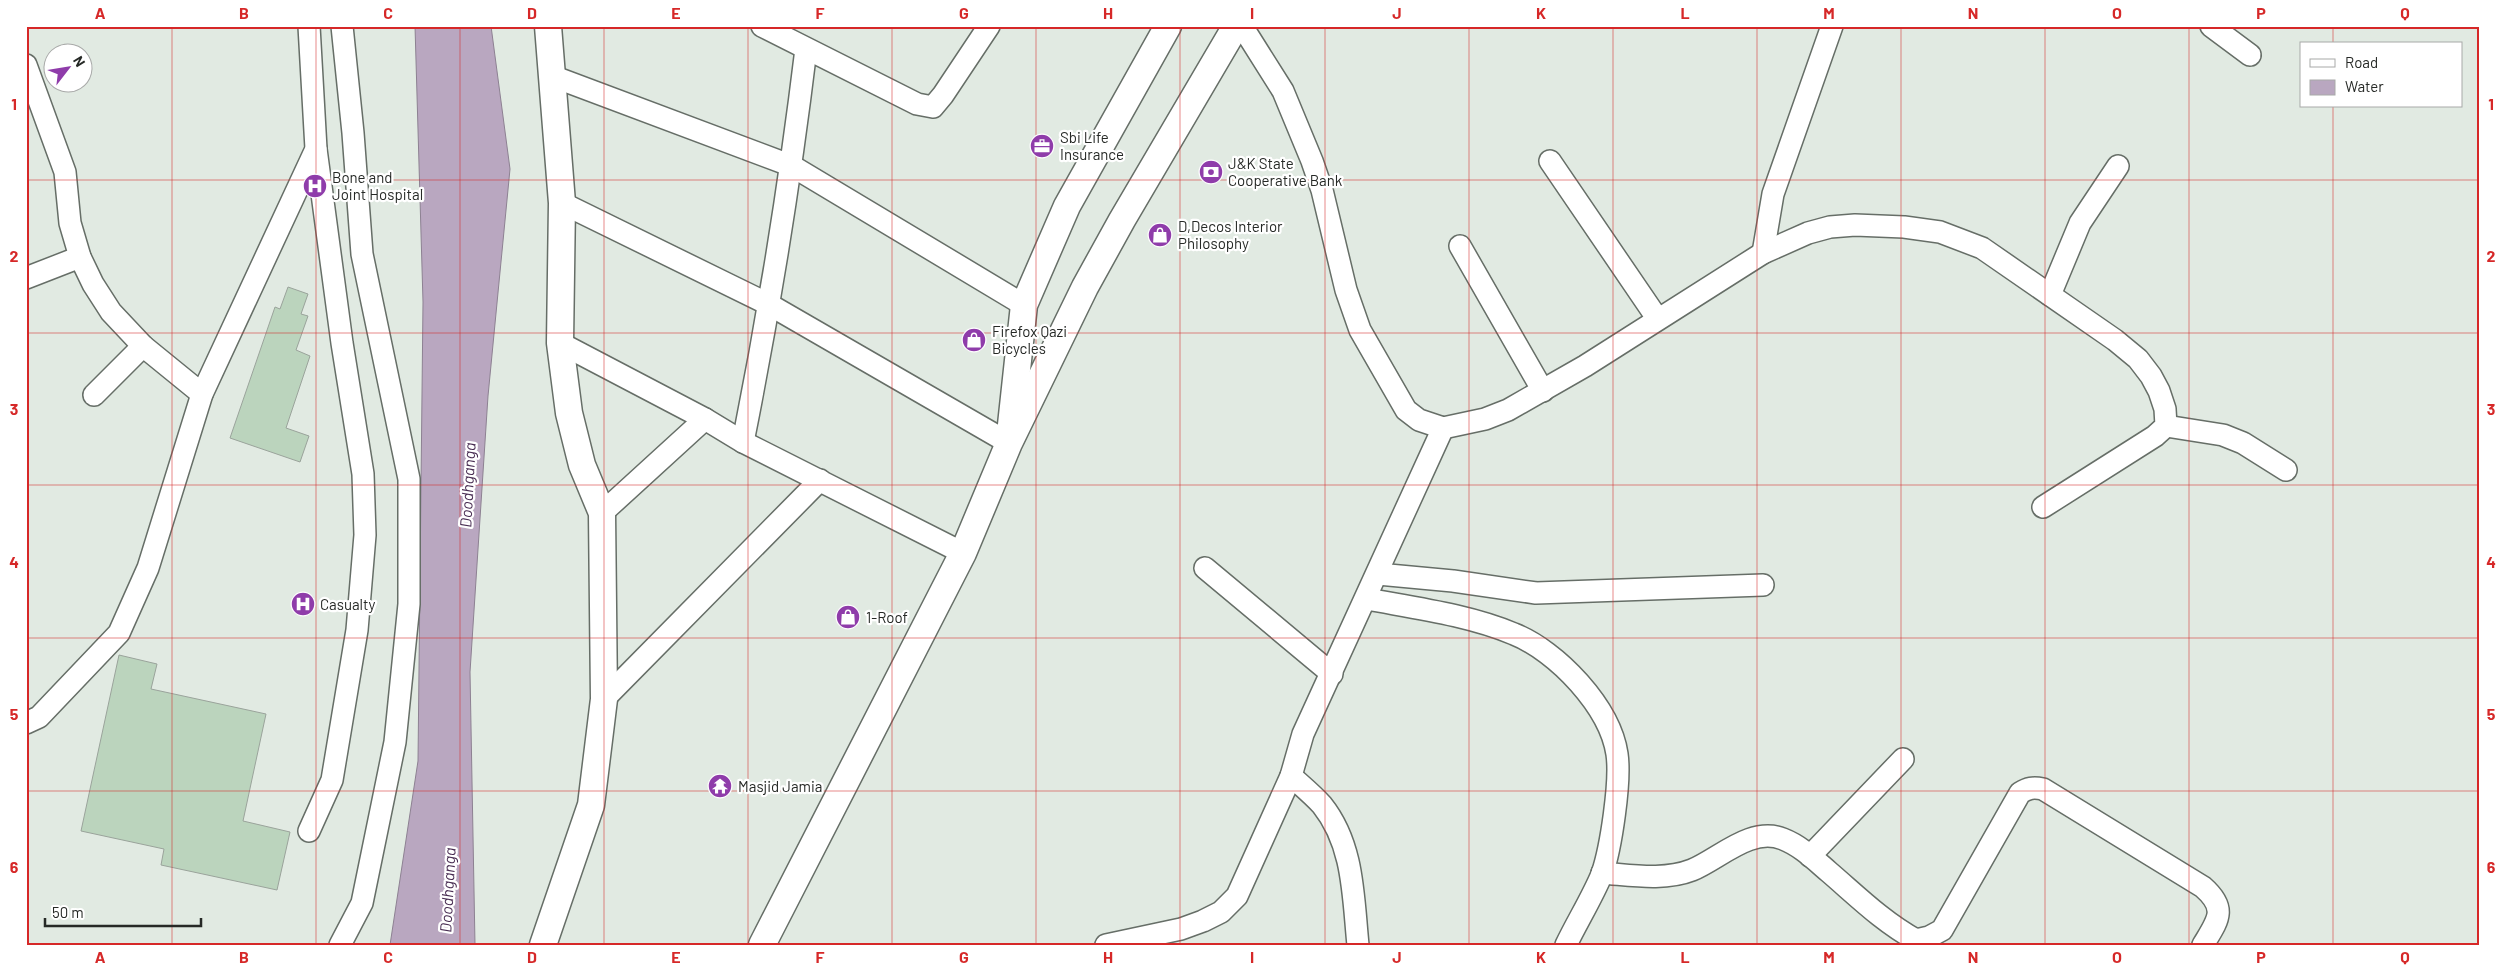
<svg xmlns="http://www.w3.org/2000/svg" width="2505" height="971" font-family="Barlow,sans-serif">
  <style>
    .water { fill: #b9a7c0; stroke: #8d8192 }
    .building { fill: #bbd4bd; stroke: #9aa39b }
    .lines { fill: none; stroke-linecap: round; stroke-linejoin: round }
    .minor-casing { stroke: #666e67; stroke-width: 24 }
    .major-casing { stroke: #666e67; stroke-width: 29 }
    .minor { stroke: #fff; stroke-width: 21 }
    .major { stroke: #fff; stroke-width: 26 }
    .grid { fill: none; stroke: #d62828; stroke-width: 1; stroke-opacity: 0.55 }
    .labels { text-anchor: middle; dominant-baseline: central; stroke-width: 4.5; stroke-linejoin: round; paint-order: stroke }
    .poi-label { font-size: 15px; fill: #262926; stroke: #fff; text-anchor: start }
    .water-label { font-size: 16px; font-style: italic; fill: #482d52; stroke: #fff }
    .neatline { fill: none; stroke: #d62828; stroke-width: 2 }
    .grid-label { font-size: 16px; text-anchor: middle; font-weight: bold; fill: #d62828 }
  </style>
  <rect width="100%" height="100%" fill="#e1eae2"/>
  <polygon class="water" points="415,26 491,26 510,169 488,396 470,672 475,945 390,945 418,761 423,302"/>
  <g class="building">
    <polygon points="288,287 308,294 301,314 308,316 296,350 310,356 286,428 309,436 300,462 230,438 275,307 280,309"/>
    <polygon points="119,655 157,664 151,689 266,714 243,821 290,832 277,890 161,865 164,849 81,831"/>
  </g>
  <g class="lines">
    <g class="minor-casing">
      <g id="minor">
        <polyline points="762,26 917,104 933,107 943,95 989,26"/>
        <polyline points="1242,26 1283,91 1312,161 1322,190 1346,290 1360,330 1406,410 1419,420 1443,428 1485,419 1508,410 1585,366 1763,253 1808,233 1830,227 1855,225 1904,227 1940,232 1982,248 2115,340 2138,359 2151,376 2159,391 2165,409 2166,426 2155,436 2043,507"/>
        <polyline points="2211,26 2250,55"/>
        <polyline points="26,65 65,172 70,223 80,257 93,284 111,312 143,346 202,394"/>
        <polyline points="552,76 792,166 1024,305"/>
        <polyline points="1550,161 1657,318"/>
        <polyline points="562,203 770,305 1009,443"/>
        <polyline points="1460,246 1543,391"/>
        <polyline points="1763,253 1773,194 1832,26"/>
        <polyline points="26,278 80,257"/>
        <polyline points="2050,295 2080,223 2118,166"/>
        <polyline points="560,343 705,419 743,442 963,553"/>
        <polyline points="94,395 143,346"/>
        <polyline points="2166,426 2223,435 2243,443 2286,470"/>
        <path d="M 743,442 C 769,312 790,181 806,49"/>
        <polyline points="602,513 705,419"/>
        <polyline points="1205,568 1332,674"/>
        <polyline points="1378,574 1453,581 1536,593 1763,585"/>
        <path d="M 1367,599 C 1415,608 1469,615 1514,634 C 1557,651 1610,707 1617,754 C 1621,781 1611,848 1602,874 C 1592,898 1577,922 1566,945"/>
        <polyline points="604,699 820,480"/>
        <polyline points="26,723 39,717 119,633 148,568 202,394 316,149 309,26"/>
        <path d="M 1291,776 C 1301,785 1313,795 1322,805 C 1354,845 1353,896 1358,945"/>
        <polyline points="309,831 332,780 357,630 365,535 363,474 342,343 316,149"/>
        <polyline points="1810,856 1903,759"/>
        <path d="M 1602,873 C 1631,875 1664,881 1692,870 C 1719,859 1751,826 1783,839 C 1801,846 1815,860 1829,872 C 1857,896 1883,922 1916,940 L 1929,937 L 1942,930 L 2020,793 C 2028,788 2033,787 2043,789 L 2203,887 C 2228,909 2218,920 2203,945"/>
        <polyline points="340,945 362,903 395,742 409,604 409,479 362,254 353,133 342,26"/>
        <polyline points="1106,945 1181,929 1203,921 1221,912 1237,896 1291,776 1303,734 1443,428"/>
      </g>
    </g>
    <g class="major-casing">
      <g id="major">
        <polyline points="1011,425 1024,305 1067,206 1168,26"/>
        <polyline points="543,945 591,805 604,699 602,513 582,465 569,413 560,343 562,203 548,26"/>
        <polyline points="762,945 963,553 1009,443 1085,287 1122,220 1236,26"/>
      </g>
    </g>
    <use href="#minor" class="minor"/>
    <use href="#major" class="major"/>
  </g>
  <path class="grid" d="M 172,26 L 172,945M 316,26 L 316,945M 460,26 L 460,945M 604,26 L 604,945M 748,26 L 748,945M 892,26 L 892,945M 1036,26 L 1036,945M 1180,26 L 1180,945M 1325,26 L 1325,945M 1469,26 L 1469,945M 1613,26 L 1613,945M 1757,26 L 1757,945M 1901,26 L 1901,945M 2045,26 L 2045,945M 2189,26 L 2189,945M 2333,26 L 2333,44M 2333,106 L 2333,945M 26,180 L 2479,180M 26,333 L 2479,333M 26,485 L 2479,485M 26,638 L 2479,638M 26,791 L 2479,791"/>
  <defs>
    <g id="office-disc" transform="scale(1.25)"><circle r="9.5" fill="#8f3caa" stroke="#fff"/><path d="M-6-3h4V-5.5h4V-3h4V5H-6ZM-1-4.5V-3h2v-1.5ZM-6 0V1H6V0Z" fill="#fff"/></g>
    <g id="bank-disc" transform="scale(1.25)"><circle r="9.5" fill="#8f3caa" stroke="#fff"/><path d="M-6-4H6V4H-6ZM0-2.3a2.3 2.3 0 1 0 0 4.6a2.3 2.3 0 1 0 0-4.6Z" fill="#fff"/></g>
    <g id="hospital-disc" transform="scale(1.25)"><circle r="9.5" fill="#8f3caa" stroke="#fff"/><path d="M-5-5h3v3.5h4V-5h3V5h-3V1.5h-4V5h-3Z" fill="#fff"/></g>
    <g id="shop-disc" transform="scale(1.25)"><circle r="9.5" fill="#8f3caa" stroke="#fff"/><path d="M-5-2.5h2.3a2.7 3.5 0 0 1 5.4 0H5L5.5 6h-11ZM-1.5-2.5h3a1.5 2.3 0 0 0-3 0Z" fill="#fff"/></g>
    <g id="temple-disc" transform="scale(1.25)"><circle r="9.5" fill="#8f3caa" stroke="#fff"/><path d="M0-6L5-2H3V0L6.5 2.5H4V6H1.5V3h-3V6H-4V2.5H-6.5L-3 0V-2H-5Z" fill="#fff"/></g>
  </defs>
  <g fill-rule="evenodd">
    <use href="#office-disc" x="1042" y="146"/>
    <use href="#bank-disc" x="1211" y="172"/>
    <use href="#hospital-disc" x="315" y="186"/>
    <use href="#shop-disc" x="1160" y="235"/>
    <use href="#shop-disc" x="974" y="340"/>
    <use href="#hospital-disc" x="303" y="604"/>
    <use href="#shop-disc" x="848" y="617"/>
    <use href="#temple-disc" x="720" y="786"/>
  </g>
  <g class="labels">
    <g class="poi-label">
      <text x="1060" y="137">Sbi Life<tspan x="1060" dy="17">Insurance</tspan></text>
      <text x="1228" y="163">J&amp;K State<tspan x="1228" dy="17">Cooperative Bank</tspan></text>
      <text x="332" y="177">Bone and<tspan x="332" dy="17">Joint Hospital</tspan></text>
      <text x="1178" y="226">D,Decos Interior<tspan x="1178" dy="17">Philosophy</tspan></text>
      <text x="992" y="331">Firefox Qazi<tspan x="992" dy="17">Bicycles</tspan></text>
      <text x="320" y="604">Casualty</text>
      <text x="866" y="617">1-Roof</text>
      <text x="738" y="786">Masjid Jamia</text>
    </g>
    <g class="water-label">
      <text transform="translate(467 485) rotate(-87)">Doodhganga</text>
      <text transform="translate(447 890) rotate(-87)">Doodhganga</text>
    </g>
  </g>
  <rect width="2505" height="971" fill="none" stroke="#ffffff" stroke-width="55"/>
  <rect x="2300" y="42" width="162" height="65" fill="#ffffff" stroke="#a8a9a8"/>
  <rect x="2310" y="59" width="25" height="8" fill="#ffffff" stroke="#a8a9a8"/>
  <text x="2345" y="68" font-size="15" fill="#262926">Road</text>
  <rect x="2310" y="80" width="25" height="15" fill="#b9a7c0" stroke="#a8a9a8"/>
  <text x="2345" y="92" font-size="15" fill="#262926">Water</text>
  <g transform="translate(68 68) rotate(59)"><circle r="24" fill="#ffffff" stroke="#a8a9a8"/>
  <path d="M0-4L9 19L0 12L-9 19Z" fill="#8f3caa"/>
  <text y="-8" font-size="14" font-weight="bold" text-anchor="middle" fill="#262926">N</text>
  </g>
  <path d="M45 918v8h156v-8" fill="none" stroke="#262926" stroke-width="2.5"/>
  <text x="52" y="918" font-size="15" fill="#262926" stroke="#ffffff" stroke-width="4" paint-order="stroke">50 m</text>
  <rect x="28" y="28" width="2450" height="916" class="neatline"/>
  <g class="grid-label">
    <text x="100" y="19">A</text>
    <text x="244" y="19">B</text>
    <text x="388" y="19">C</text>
    <text x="532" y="19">D</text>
    <text x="676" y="19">E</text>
    <text x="820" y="19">F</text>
    <text x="964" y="19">G</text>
    <text x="1108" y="19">H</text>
    <text x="1252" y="19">I</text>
    <text x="1397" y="19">J</text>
    <text x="1541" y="19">K</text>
    <text x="1685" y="19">L</text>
    <text x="1829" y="19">M</text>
    <text x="1973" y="19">N</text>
    <text x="2117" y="19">O</text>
    <text x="2261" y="19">P</text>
    <text x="2405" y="19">Q</text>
    <text x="14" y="110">1</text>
    <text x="2491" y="110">1</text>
    <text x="14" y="262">2</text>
    <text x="2491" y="262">2</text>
    <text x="14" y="415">3</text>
    <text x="2491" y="415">3</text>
    <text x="14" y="568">4</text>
    <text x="2491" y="568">4</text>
    <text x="14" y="720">5</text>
    <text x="2491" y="720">5</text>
    <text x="14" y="873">6</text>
    <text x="2491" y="873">6</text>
    <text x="100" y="963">A</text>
    <text x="244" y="963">B</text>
    <text x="388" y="963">C</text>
    <text x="532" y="963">D</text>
    <text x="676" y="963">E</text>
    <text x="820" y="963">F</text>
    <text x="964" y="963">G</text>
    <text x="1108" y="963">H</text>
    <text x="1252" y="963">I</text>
    <text x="1397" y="963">J</text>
    <text x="1541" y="963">K</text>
    <text x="1685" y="963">L</text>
    <text x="1829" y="963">M</text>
    <text x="1973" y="963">N</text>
    <text x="2117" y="963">O</text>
    <text x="2261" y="963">P</text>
    <text x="2405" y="963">Q</text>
  </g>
</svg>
